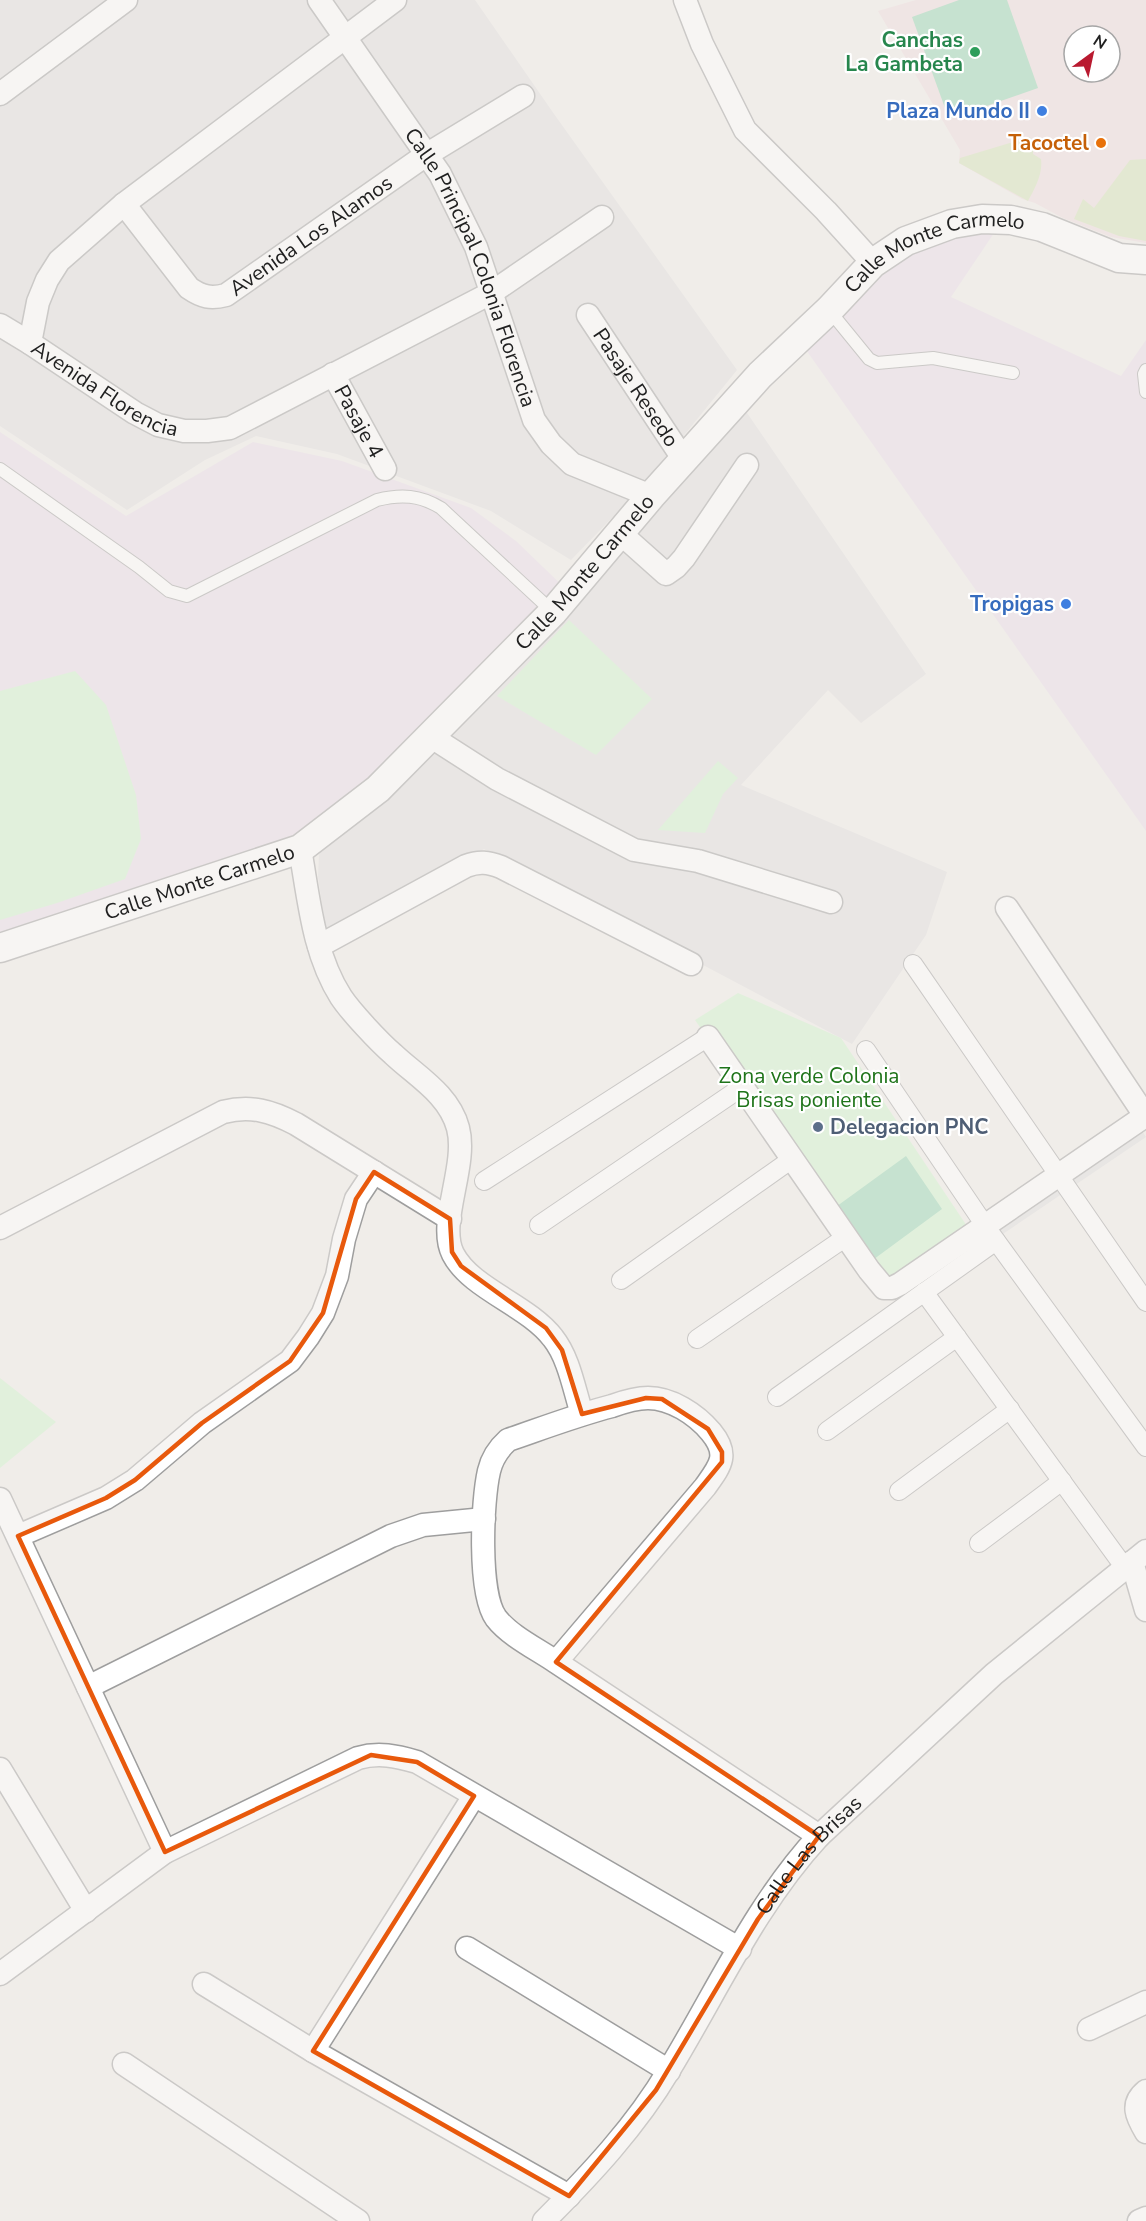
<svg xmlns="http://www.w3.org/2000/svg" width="1146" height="2221" font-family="'Nunito Sans',sans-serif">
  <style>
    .residential { fill: #dfdede }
    .commercial { fill: #eedbdd; fill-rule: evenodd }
    .industrial { fill: #e8dce8 }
    .grass { fill: #d3e3b6 }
    .park { fill: #cff4cd }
    .pitch { fill: #92d5b1 }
    .parking { fill: #ddd }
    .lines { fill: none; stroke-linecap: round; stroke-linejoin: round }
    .service-casing { stroke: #9e9e9e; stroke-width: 14 }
    .pedestrian-casing { stroke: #9e9e9e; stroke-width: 20 }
    .minor-casing { stroke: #9e9e9e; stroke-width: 25 }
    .tertiary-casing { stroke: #9e9e9e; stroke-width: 31 }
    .service { stroke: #fff; stroke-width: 12 }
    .pedestrian { stroke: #fff; stroke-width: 18 }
    .minor { stroke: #fff; stroke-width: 22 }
    .tertiary { stroke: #fff; stroke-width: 28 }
    .marked { fill: none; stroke: #e8590c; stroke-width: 4.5; stroke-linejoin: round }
    .leisure-dot { fill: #2e9e5b; stroke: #fff; stroke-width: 2 }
    .shop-dot { fill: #3f7fe0; stroke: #fff; stroke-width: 2 }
    .food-dot { fill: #e8710a; stroke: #fff; stroke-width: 2 }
    .service-dot { fill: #5c6f8a; stroke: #fff; stroke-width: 2 }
    .labels { text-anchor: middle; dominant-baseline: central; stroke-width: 4.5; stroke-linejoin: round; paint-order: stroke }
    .leisure-label { font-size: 21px; font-weight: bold; fill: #27864d; stroke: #fff; text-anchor: end }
    .shop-label { font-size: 21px; font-weight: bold; fill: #366cbe; stroke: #fff; text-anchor: end }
    .food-label { font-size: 21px; font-weight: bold; fill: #c56008; stroke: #fff; text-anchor: end }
    .street-label { font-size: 21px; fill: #212121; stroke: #fff }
    .park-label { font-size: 21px; fill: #1f741a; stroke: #fff }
    .service-label { font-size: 21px; font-weight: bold; fill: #4e5e75; stroke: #fff; text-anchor: start }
  </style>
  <rect width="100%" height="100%" fill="#f0ede9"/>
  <g class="residential">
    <polygon points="0,0 475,0 554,114 737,370 642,487 571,560 491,511 337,454 256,436 205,460 127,510 0,426"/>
    <polygon points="743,407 926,674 861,723 828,690 741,785 947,872 926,935 852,1044 484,849 327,937 318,877 319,855 326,841"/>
  </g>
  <path class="commercial" d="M 916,0 L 1146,0 L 1146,243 L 1111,237 L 1063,218 L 1035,203 L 1022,199 L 959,163 L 960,150 L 878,11 ZM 1074,36 L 1110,36 L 1110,72 L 1074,72 Z"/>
  <g class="industrial">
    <polygon points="974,231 994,233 951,297 1121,376 1146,340 1146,831 804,347 905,252"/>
    <polygon points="0,432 126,516 253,442 342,461 471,508 516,541 570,593 300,849 0,948"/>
  </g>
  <g class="grass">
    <path d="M 1030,137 L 1033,143 L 1033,154 L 1041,159 C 1043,174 1035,188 1028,201 L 959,163 L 960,158 Z"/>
    <polygon points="1146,159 1146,241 1119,236 1074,219 1083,199 1094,208 1130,160"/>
  </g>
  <g class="park">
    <polygon points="569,620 652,699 596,755 497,696"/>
    <polygon points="75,671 106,705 136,795 141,839 125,879 57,903 0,920 0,691"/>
    <polygon points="718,761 738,778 723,794 705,833 658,830"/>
    <polygon points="738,993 841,1038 973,1235 900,1284 869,1270 695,1020"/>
    <polygon points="0,1378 56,1422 0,1468"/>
  </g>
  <g class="pitch">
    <polygon points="959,0 1007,0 1038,88 949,119 912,17"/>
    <polygon points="906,1156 942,1209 870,1262 833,1209"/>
  </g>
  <polygon class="parking" points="1130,1113 1146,1137 997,1238 981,1217"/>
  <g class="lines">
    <g class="service-casing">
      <g id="service">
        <polyline points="829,310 869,359 877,363 933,358 1013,373"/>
        <polyline points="1146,370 1144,374 1146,392"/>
        <path d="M 0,469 L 139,567 L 169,591 L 187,596 L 377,500 C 401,494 420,495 441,508 L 553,612"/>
      </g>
    </g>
    <g class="pedestrian-casing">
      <g id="pedestrian">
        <polyline points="913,964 1146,1302"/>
        <polyline points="866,1050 986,1227 1146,1447"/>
        <polyline points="484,1181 708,1037"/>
        <polyline points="539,1225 742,1087"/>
        <polyline points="621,1280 792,1159"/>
        <polyline points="924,1292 1125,1568"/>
        <polyline points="697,1339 846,1237"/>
        <polyline points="777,1397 996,1241"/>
        <polyline points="827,1431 957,1337"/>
        <polyline points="899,1491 1010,1409"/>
        <polyline points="979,1543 1062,1481"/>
      </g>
    </g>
    <g class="minor-casing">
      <g id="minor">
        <path id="s1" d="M 319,0 L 440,174 L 476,247 L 534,420 L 551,444 L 572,464 L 651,496"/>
        <path id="s2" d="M 395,0 L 124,204 L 59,261 L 47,280 L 38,302 L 30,343 L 135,413 L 158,425 L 184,431 L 207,431 L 230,428 L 491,293 L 602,217"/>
        <polyline points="685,0 702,44 745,130 826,211 873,263"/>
        <polyline points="0,94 126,0"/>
        <path id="s3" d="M 124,204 L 189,288 C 202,297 211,299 226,295 L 426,155 L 523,96"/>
        <path id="s4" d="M 588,315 L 684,460"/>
        <polyline points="0,325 30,343"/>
        <path id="s5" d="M 333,374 L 385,469"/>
        <polyline points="620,533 666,574 676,567 684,558 747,465"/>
        <polyline points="430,736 497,779 634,850 698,861 831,902"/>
        <path d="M 300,849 C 309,899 313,953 341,997 C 351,1012 379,1042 393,1054 C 416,1076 449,1094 458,1128 C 468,1166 437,1223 453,1254 C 471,1289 528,1305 553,1338 C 569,1358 574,1389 582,1414"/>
        <polyline points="1007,908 1146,1117"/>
        <path d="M 319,946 L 466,866 C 479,861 488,862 501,867 L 691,964"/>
        <polyline points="708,1037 869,1270 884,1288 892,1288 900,1284 1145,1116"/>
        <path d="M 0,1228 L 223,1112 C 251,1105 271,1111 296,1124 L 450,1219"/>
        <polyline points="0,1499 165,1852"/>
        <polyline points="18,1536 106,1498 135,1480 202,1423 290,1361 308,1337 323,1313 337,1276 344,1239 356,1199 374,1172"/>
        <polyline points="1132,1562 1146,1610"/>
        <path d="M 556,1662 L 705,1487 C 720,1466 730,1455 711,1432 C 696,1414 671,1398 648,1398 C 636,1398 623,1402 612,1406 C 577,1415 543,1428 508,1440 C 498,1449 492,1458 489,1471 C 482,1501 478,1593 496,1618 C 510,1636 537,1649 556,1662 L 819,1836"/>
        <polyline points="88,1687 391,1536 423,1525 484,1519"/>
        <polyline points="0,1769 86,1911"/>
        <polyline points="467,1948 669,2071"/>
        <path d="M 0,1974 L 165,1852 L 358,1758 C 379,1752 396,1756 417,1762 L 740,1949"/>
        <polyline points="204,1984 313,2051 569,2196"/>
        <polyline points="1089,2029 1146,2002"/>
        <polyline points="313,2051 474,1796"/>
        <polyline points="124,2064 358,2221"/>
        <path d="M 1146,2091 C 1130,2104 1137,2117 1146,2132"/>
        <path id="s6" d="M 544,2221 C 590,2175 636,2126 669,2070 C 717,1991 756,1904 819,1836 L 994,1674 L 1146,1551"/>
        <polyline points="1139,2221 1146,2218"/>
      </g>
    </g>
    <g class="tertiary-casing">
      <g id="tertiary">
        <path id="s7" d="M 0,948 L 300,849 L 378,789 L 553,612 L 651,496 L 760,375 L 829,310 L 873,263 L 906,241 L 952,224 L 982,219 L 1011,220 L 1042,227 L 1119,258 L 1146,260"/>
      </g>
    </g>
    <use href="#service" class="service"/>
    <use href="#pedestrian" class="pedestrian"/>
    <use href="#minor" class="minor"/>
    <use href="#tertiary" class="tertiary"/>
  </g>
  <path d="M0 0H1146V2221H0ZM 374,1172 L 450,1219 L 452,1252 L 461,1266 L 546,1328 L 562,1350 L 582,1414 L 646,1398 L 662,1399 L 708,1429 L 722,1452 L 722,1462 L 556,1662 L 819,1836 L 758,1919 L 656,2090 L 569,2196 L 313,2051 L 474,1796 L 417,1762 L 371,1755 L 165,1852 L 18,1536 L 106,1498 L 135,1480 L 202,1423 L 290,1361 L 323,1313 L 356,1199 Z" fill="#f0ede9" fill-opacity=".55" fill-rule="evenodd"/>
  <path class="marked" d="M 374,1172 L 450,1219 L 452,1252 L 461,1266 L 546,1328 L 562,1350 L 582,1414 L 646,1398 L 662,1399 L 708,1429 L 722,1452 L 722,1462 L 556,1662 L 819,1836 L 758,1919 L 656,2090 L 569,2196 L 313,2051 L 474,1796 L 417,1762 L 371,1755 L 165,1852 L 18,1536 L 106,1498 L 135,1480 L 202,1423 L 290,1361 L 323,1313 L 356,1199 Z"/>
  <circle class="leisure-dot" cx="975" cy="52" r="6"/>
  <g class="shop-dot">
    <circle cx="1042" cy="111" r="6"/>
    <circle cx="1066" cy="604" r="6"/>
  </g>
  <circle class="food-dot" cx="1101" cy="143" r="6"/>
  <circle class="service-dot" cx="818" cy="1127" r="6"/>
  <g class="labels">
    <g class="leisure-label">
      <text x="963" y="40">Canchas<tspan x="963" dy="24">La Gambeta</tspan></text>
    </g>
    <g class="shop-label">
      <text x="1030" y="111">Plaza Mundo II</text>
      <text x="1054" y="604">Tropigas</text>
    </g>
    <g class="food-label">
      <text x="1089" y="143">Tacoctel</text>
    </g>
    <g class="street-label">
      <text stroke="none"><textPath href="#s3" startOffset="249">Avenida Los Alamos</textPath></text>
      <text stroke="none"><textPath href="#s7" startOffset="1200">Calle Monte Carmelo</textPath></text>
      <text stroke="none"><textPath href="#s1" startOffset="310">Calle Principal Colonia Florencia</textPath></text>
      <text stroke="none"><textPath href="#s2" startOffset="602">Avenida Florencia</textPath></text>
      <text stroke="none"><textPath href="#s4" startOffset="87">Pasaje Resedo</textPath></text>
      <text stroke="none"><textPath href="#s5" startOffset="54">Pasaje 4</textPath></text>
      <text stroke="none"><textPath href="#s7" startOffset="714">Calle Monte Carmelo</textPath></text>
      <text stroke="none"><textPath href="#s7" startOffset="210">Calle Monte Carmelo</textPath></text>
      <text stroke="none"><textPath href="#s6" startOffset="454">Calle Las Brisas</textPath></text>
    </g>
    <g class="park-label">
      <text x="809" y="1076">Zona verde Colonia<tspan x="809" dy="24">Brisas poniente</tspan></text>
    </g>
    <g class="service-label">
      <text x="830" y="1127">Delegacion PNC</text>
    </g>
  </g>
  <g transform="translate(1092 54) rotate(33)"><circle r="28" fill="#ffffff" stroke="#a6a6a6" stroke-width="1.5"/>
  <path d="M0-4.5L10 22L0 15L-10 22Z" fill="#b91a30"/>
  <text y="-9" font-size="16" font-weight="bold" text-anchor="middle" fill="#212121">N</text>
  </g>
</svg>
